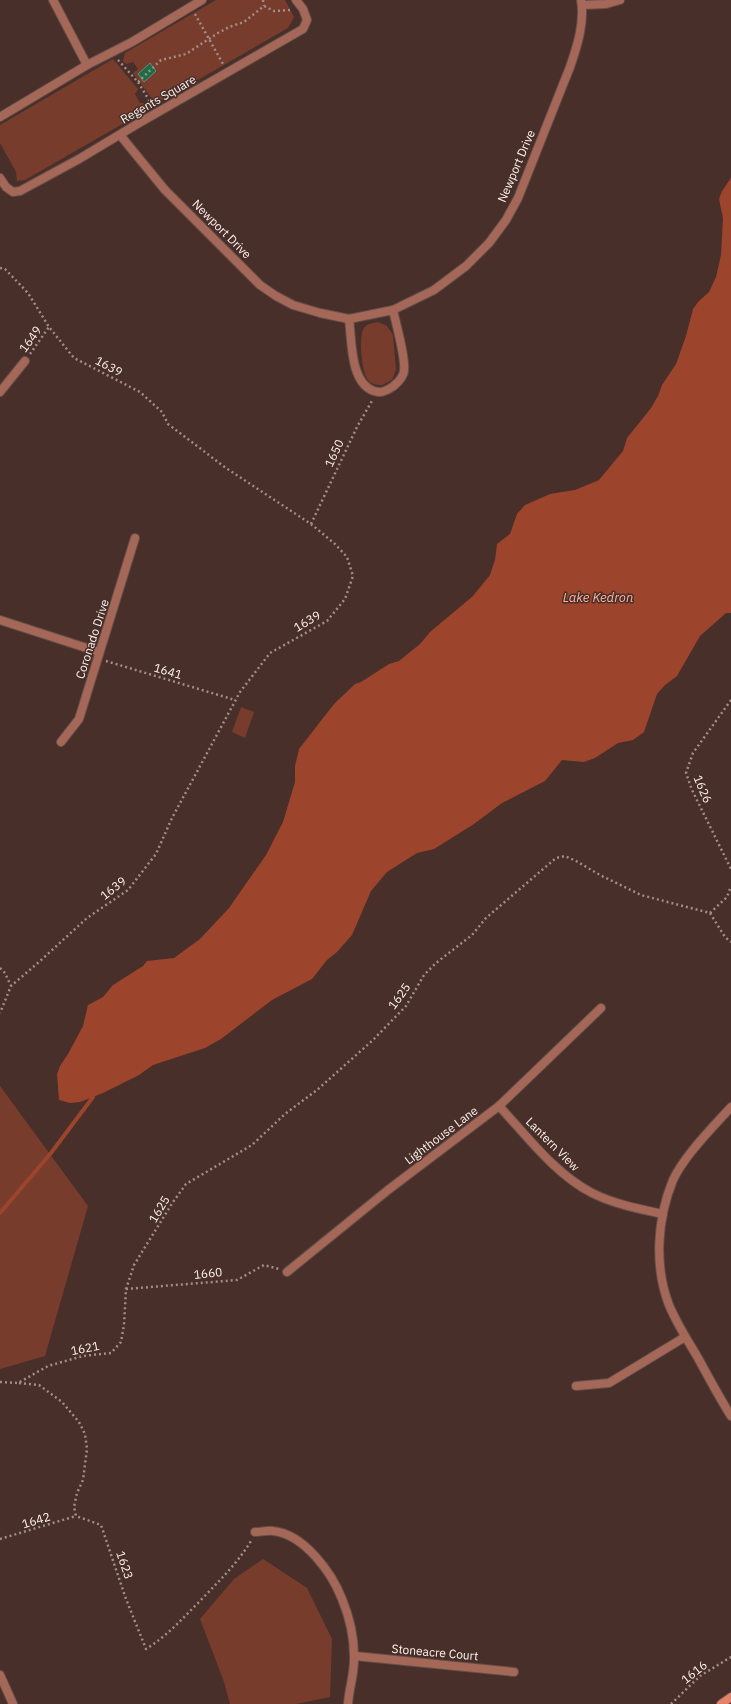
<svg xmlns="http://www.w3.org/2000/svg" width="731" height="1704" font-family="'IBM Plex Sans',sans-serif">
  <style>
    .green { fill: #783c2d }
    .water { fill: #9d442d }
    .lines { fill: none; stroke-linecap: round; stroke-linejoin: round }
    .stream { stroke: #9d442d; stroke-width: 4 }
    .building { fill: #1c6d47; stroke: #6d8777 }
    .street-casing { stroke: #654e48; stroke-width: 10 }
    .secondary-casing { stroke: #654e48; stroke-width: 10 }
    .path { stroke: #a18d89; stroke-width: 2.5; stroke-dasharray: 2 3; stroke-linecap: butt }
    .street { stroke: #a56858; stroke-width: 8 }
    .secondary { stroke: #e38268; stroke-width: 8 }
    .labels { text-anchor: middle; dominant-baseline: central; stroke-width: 3; stroke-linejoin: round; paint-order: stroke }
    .street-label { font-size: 12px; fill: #fef0ed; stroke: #482f29 }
    .water-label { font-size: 13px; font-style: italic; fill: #fdb29e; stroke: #482f29 }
  </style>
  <rect width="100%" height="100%" fill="#482f29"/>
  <g class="green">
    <polygon points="216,0 285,0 294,17 288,28 156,104 133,73 138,69 133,62 126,64 123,61 125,53"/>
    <polygon points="113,59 138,89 135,94 140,103 145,103 145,111 25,180 17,181 16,172 0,143 0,125"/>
    <path d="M 378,322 L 387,326 L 393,335 L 396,370 L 392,380 L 382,385 C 376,385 371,384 368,380 C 362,373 358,336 364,328 C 367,324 372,323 378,322 Z"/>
    <polygon points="241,707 254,712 245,738 232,732"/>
    <polygon points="0,1086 88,1206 45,1356 0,1369"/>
    <polygon points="263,1559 307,1588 332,1639 330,1697 296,1704 230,1704 224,1682 200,1619 234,1579"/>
  </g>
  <polygon class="water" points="731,178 731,613 726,613 700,636 677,676 665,685 657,694 644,732 633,740 618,743 595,758 584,762 562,760 545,781 502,803 474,824 434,849 417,853 387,872 371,891 352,935 337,952 327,960 312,979 272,1000 221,1039 205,1048 153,1065 139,1075 103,1093 80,1102 70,1103 59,1100 57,1074 60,1066 68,1054 83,1026 88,1005 103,997 113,985 143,966 147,961 174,958 200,939 229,908 266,855 283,822 295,782 295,766 299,749 334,704 355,684 361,682 389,664 399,661 420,644 430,632 473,596 490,575 495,560 497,544 510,534 517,514 525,505 550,494 575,490 599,480 623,451 627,438 651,408 658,396 662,385 676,364 686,336 693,309 698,302 709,292 716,277 721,255 723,218 719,199 722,191"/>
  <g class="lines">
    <polyline class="stream" points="0,1213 51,1153 93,1097"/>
  </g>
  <polygon class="building" points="150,63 156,71 144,82 138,74"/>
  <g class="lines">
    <g class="street-casing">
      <g id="street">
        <polyline points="53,0 87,65"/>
        <polyline points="582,5 606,4 620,0"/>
        <polyline points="0,117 87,65 132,42 202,0"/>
        <path d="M 120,135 L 165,190 L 260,285 L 276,296 L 293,305 L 320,313 L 349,319 L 393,310 L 434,290 L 466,266 L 489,243 L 506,220 L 518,198 L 570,67 C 577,47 585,22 581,0"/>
        <polyline points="0,178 6,187 13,192 20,191 79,159 139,123 303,29 307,20 303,9 296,0"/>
        <path d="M 349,319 C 352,341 350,383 374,391 C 380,393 383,392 389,389 C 395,386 403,378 404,371 C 406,358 396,324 393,310"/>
        <polyline points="0,392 25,361"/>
        <polyline points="0,620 99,652"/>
        <polyline points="61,742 79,719 135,538"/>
        <path d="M 499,1106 C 527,1136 555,1174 592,1193 C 614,1204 639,1209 663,1214"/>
        <path d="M 731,1107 C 713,1127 684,1156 673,1180 C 657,1219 654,1266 669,1305 C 677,1324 688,1341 698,1358 C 709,1378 719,1397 731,1416"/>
        <polyline points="287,1272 388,1190 499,1106 601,1008"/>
        <polyline points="576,1386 609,1383 685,1337"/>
        <path d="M 255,1532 C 261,1532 268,1530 273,1531 C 304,1534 332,1573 342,1599 C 349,1616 354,1637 354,1656 C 355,1672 349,1688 348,1704"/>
        <polyline points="355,1656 514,1672"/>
        <polyline points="0,1675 13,1704"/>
      </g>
    </g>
    <g class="secondary-casing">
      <polyline id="secondary" points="721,1704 731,1697"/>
    </g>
    <g class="path">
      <polyline points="263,0 264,6"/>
      <polyline points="195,14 223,64"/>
      <polyline points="118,60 138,82 152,105"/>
      <polyline points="138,82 161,60 186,54 218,33 229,27 244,22 264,6 274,11 291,10"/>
      <polyline points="0,268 5,269 28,293 49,327 74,358 140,392 162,412 168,424 226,468 311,524 335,544 347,557 353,576 345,599 327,621 270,653 240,692 172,818 156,854 128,890 87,918 39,962 11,986"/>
      <polyline points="30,354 49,327"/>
      <polyline points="311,524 357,427 373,399"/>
      <polyline points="106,661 235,700"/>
      <polyline points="731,700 693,753 686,773 692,790 731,869"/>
      <polyline points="710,913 727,897 731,886"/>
      <polyline points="0,968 5,973 11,986 0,1013"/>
      <polyline points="126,1289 237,1280 264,1265 279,1269"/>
      <polyline points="0,1382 18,1383 48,1366 83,1356 111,1353 121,1342 124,1325 126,1289 134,1265 173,1202 186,1184 252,1145 285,1114 317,1090 373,1040 406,1006 424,975 436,963 472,935 486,918 556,858 565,856 576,861 600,875 641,895 710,913 725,937 731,942"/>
      <path d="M 19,1383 L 39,1385 L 62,1402 L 79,1422 L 85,1434 L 87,1449 L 83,1480 L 77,1493 L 74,1507 L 76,1516 L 101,1525 L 126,1599 L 146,1649 C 167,1636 182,1619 199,1602 C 218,1582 237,1564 251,1541"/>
      <polyline points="0,1539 76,1516"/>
      <polyline points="671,1704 700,1676 731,1657"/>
    </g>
    <use href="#street" class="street"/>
    <use href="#secondary" class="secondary"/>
  </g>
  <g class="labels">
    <g class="street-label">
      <text transform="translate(158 99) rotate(-30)">Regents Square</text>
      <text transform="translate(516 166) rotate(-67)">Newport Drive</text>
      <text transform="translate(222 229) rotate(45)">Newport Drive</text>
      <text transform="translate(30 339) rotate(-54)">1649</text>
      <text transform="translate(109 366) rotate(28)">1639</text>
      <text transform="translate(334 453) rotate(-65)">1650</text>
      <text transform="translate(307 621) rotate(-31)">1639</text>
      <text transform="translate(92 639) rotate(-72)">Coronado Drive</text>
      <text transform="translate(168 671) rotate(16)">1641</text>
      <text transform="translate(703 789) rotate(67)">1626</text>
      <text transform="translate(113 888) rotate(-38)">1639</text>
      <text transform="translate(399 996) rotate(-54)">1625</text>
      <text transform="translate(441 1135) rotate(-37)">Lighthouse Lane</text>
      <text transform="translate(553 1144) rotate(45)">Lantern View</text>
      <text transform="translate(159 1209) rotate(-59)">1625</text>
      <text transform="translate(208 1273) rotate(-6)">1660</text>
      <text transform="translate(85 1348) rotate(-11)">1621</text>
      <text transform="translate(36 1520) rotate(-17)">1642</text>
      <text transform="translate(125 1565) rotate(71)">1623</text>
      <text transform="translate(435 1652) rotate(5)">Stoneacre Court</text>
      <text transform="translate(694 1672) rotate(-38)">1616</text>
    </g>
    <g class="water-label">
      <text x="598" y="597">Lake Kedron</text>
    </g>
  </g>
</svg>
